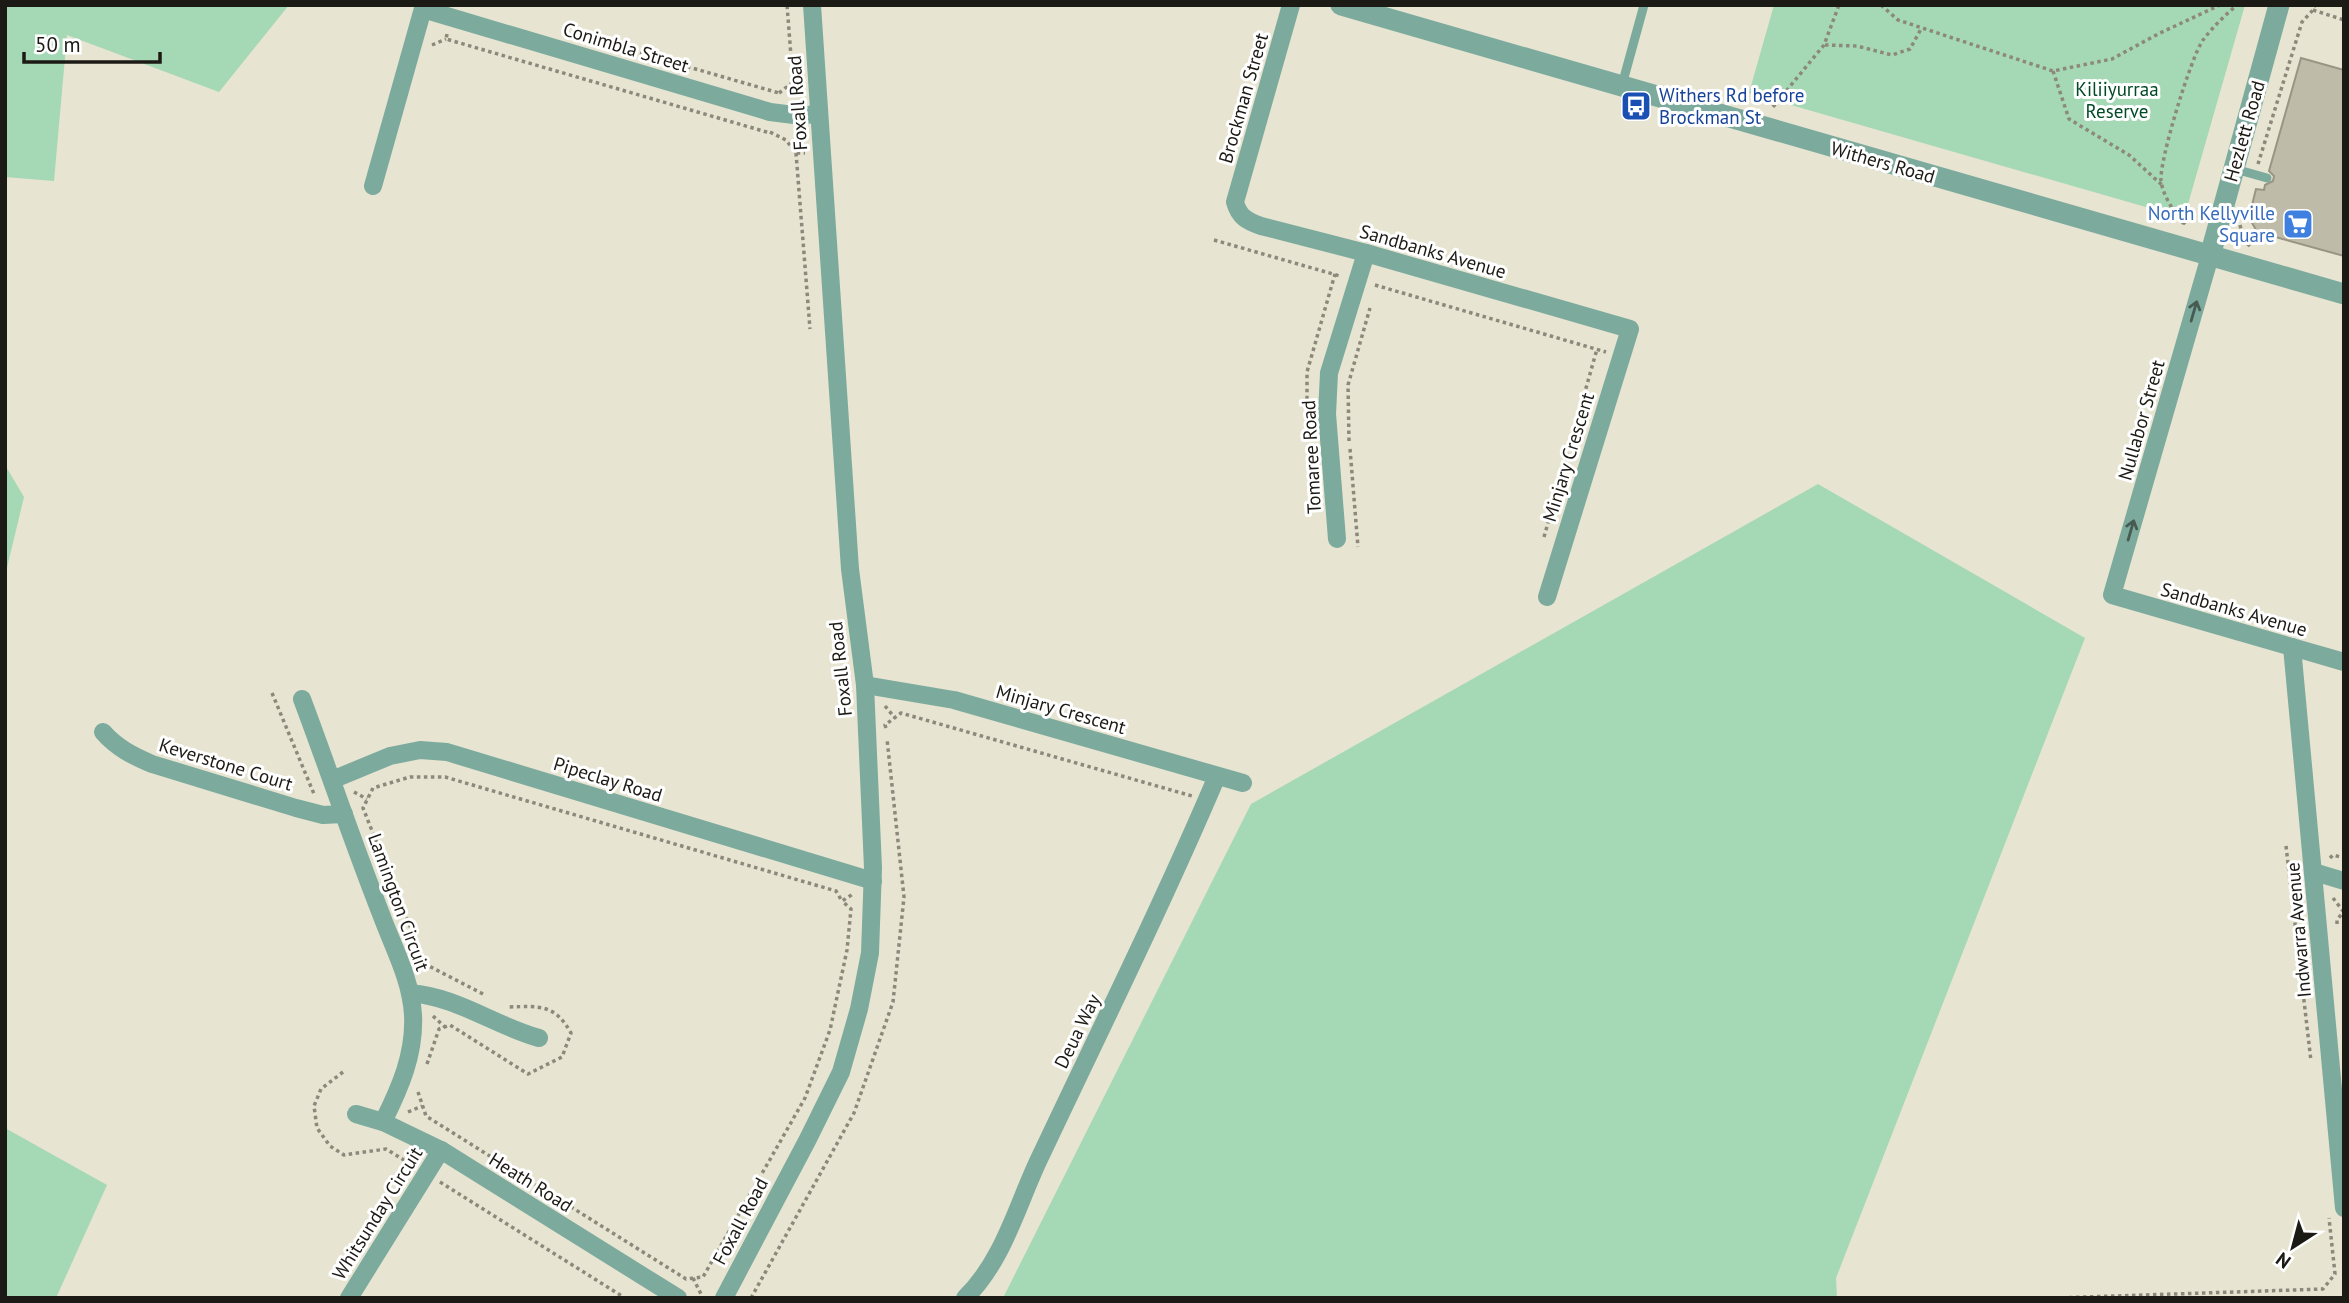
<svg xmlns="http://www.w3.org/2000/svg" width="2349" height="1303" font-family="'PT Sans',sans-serif">
  <style>
    .green { fill: #a5d8b5 }
    .building { fill: #bfbba9; stroke: #989584; stroke-width: 2 }
    .lines { fill: none; stroke-linecap: round; stroke-linejoin: round }
    .path { stroke: #8c897c; stroke-width: 3.5; stroke-dasharray: 3.5 3.5; stroke-linecap: butt }
    .service { stroke: #7cab9e; stroke-width: 9 }
    .minor { stroke: #7cab9e; stroke-width: 18 }
    .tertiary { stroke: #7cab9e; stroke-width: 21 }
    .oneway { stroke: #475b52 }
    .labels { text-anchor: middle; dominant-baseline: central; stroke-width: 6; stroke-linejoin: round; paint-order: stroke }
    .street-label { font-size: 19px; fill: #1c1a14; stroke: #fff }
    .park-label { font-size: 19px; fill: #004a26; stroke: #fff }
    .transit-label { font-size: 19px; fill: #164399; stroke: #fff; text-anchor: start }
    .shop-label { font-size: 19px; fill: #366cbe; stroke: #fff; text-anchor: end }
  </style>
  <rect width="100%" height="100%" fill="#e7e4d1"/>
  <g class="green">
    <polygon points="5,5 289,5 219,92 67,35 54,181 5,177"/>
    <polygon points="1774,5 2245,5 2184,218 1749,93"/>
    <polygon points="5,465 24,497 5,576"/>
    <polygon points="1818,484 2085,638 1836,1278 1837,1298 1003,1298 1251,804"/>
    <polygon points="5,1128 107,1185 56,1298 5,1298"/>
  </g>
  <polygon class="building" points="2301,58 2344,70 2344,256 2257,232 2249,217 2256,189 2264,190 2265,185 2273,181 2274,176 2269,171"/>
  <g class="lines">
    <g class="path">
      <polyline points="1881,5 1898,20 2053,71 2112,59 2158,34 2220,5"/>
      <polyline points="2313,10 2344,20"/>
      <polyline points="447,34 446,39 770,133"/>
      <polyline points="432,45 446,39"/>
      <polyline points="1825,45 1857,46 1892,55 1910,49 1921,29"/>
      <polyline points="640,53 779,93"/>
      <polyline points="2053,71 2069,119 2129,155 2162,185"/>
      <polyline points="779,93 793,82 787,5"/>
      <polyline points="1773,107 1824,45 1839,5"/>
      <polyline points="770,132 786,140 796,153 805,153"/>
      <polyline points="796,153 810,329"/>
      <polyline points="2258,164 2302,22 2313,10 2315,5"/>
      <polyline points="2183,224 2190,217"/>
      <path d="M 2184,224 C 2174,212 2163,196 2161,181 C 2159,161 2191,57 2203,40 C 2212,28 2225,15 2237,5"/>
      <polyline points="2240,225 2244,241 2250,246"/>
      <polyline points="1214,240 1340,276"/>
      <polyline points="1375,285 1606,352"/>
      <polyline points="1349,441 1348,385 1370,308"/>
      <polyline points="1350,449 1358,547"/>
      <polyline points="1311,476 1307,413 1307,372 1335,274"/>
      <polyline points="1544,537 1597,349"/>
      <polyline points="272,693 314,794"/>
      <polyline points="885,706 895,718"/>
      <polyline points="886,728 885,725 901,713 1192,796"/>
      <polyline points="354,792 367,799"/>
      <polyline points="2286,846 2311,1061"/>
      <polyline points="2330,858 2333,855 2344,858"/>
      <polyline points="2333,898 2343,911"/>
      <polyline points="2337,924 2337,920 2344,911"/>
      <polyline points="483,994 425,964 363,808 373,788 410,777 445,777 836,891 842,901 853,894"/>
      <polyline points="433,1016 445,1027"/>
      <path d="M 427,1064 L 439,1029 L 450,1025 L 528,1074 L 562,1057 L 571,1033 C 555,1004 539,1006 509,1007"/>
      <polyline points="343,1072 321,1089 314,1106 317,1128 330,1146 344,1155 386,1149 412,1165"/>
      <polyline points="418,1092 426,1116 686,1279 703,1277 805,1098 830,1030 847,950 851,909 842,901"/>
      <polyline points="408,1112 422,1106"/>
      <polyline points="440,1182 625,1298"/>
      <polyline points="693,1278 703,1298"/>
      <polyline points="751,1298 854,1113 893,1002 904,897 887,739"/>
      <polyline points="2055,1298 2323,1289 2335,1274 2329,1218"/>
    </g>
    <g class="service">
      <polyline points="1622,85 1644,5"/>
      <polyline points="2235,169 2267,178"/>
    </g>
    <g class="minor">
      <path d="M 1291,5 L 1235,202 C 1239,217 1247,221 1261,226 L 1366,253 L 1630,329 L 1547,597"/>
      <polyline points="423,9 770,112 802,116 819,113"/>
      <polyline points="373,186 424,5"/>
      <polyline points="2210,256 2112,595 2344,662"/>
      <polyline points="1337,539 1327,414 1329,373 1366,253"/>
      <polyline points="2292,647 2344,1208"/>
      <polyline points="865,685 954,700 1243,783"/>
      <path d="M 302,699 C 329,771 353,843 381,914 C 393,947 411,979 413,1015 C 415,1054 400,1088 383,1122"/>
      <path d="M 103,732 C 117,748 133,756 152,764 L 296,808 L 323,815 L 344,814"/>
      <polyline points="332,780 390,756 420,750 447,752 873,881"/>
      <polyline points="2314,872 2344,881"/>
      <path d="M 410,993 C 458,997 493,1025 539,1038"/>
      <polyline points="356,1114 383,1122 441,1150 678,1298"/>
      <polyline points="349,1298 441,1150"/>
      <polyline points="724,1298 808,1139 841,1072 859,1009 870,953 873,868 865,685 850,569 812,5"/>
      <path d="M 965,1298 C 1005,1259 1018,1201 1042,1153 C 1101,1028 1163,903 1217,776"/>
    </g>
    <g class="tertiary">
      <polyline points="1341,5 2344,294"/>
      <polyline points="2210,256 2279,5"/>
    </g>
  </g>
  <defs><path id="oneway-shaft" d="M-6 0H5M1.5-3L5.5 0L1.5 3" fill="none" stroke-width="1.6" stroke-linecap="round" stroke-linejoin="round" transform="scale(1.75)"/></defs>
  <g class="oneway">
    <use href="#oneway-shaft" transform="translate(2194 311) rotate(-74)"/>
    <use href="#oneway-shaft" transform="translate(2131 530) rotate(-74)"/>
  </g>
  <defs>
    <g id="bus-square" transform="scale(1.575)"><rect x="-9" y="-9" width="18" height="18" rx="4" fill="#1a4fb4" stroke="#fff"/><path d="M-5-6H5V4H4V6H2V4H-2V6H-4V4H-5ZM-3.5-4V0h7V-4ZM-3.5 1.2v1.5H-2V1.2ZM2 1.2v1.5H3.5V1.2Z" fill="#fff"/></g>
    <g id="supermarket-square" transform="scale(1.575)"><rect x="-9" y="-9" width="18" height="18" rx="4" fill="#3f7fe0" stroke="#fff"/><path d="M-6-5.5h2.5l.6 2H6L4.5 2H-2.5L-4.4-4H-6ZM-1.5 3.2a1.3 1.3 0 1 0 .1 0ZM3 3.2a1.3 1.3 0 1 0 .1 0Z" fill="#fff"/></g>
  </defs>
  <g fill-rule="evenodd">
    <use href="#bus-square" x="1636" y="106"/>
    <use href="#supermarket-square" x="2298" y="224"/>
  </g>
  <g class="labels">
    <g class="street-label">
      <text transform="translate(626 47) rotate(17)">Conimbla Street</text>
      <text transform="translate(1243 98) rotate(-74)">Brockman Street</text>
      <text transform="translate(797 103) rotate(-94)">Foxall Road</text>
      <text transform="translate(2244 131) rotate(-74)">Hezlett Road</text>
      <text transform="translate(1883 162) rotate(16)">Withers Road</text>
      <text transform="translate(1433 251) rotate(16)">Sandbanks Avenue</text>
      <text transform="translate(2141 420) rotate(-74)">Nullabor Street</text>
      <text transform="translate(1311 457) rotate(-93)">Tomaree Road</text>
      <text transform="translate(1568 457) rotate(-73)">Minjary Crescent</text>
      <text transform="translate(2234 609) rotate(16)">Sandbanks Avenue</text>
      <text transform="translate(840 669) rotate(-96)">Foxall Road</text>
      <text transform="translate(1061 709) rotate(16)">Minjary Crescent</text>
      <text transform="translate(226 764) rotate(17)">Keverstone Court</text>
      <text transform="translate(608 779) rotate(17)">Pipeclay Road</text>
      <text transform="translate(399 902) rotate(70)">Lamington Circuit</text>
      <text transform="translate(2298 930) rotate(-95)">Indwarra Avenue</text>
      <text transform="translate(1077 1031) rotate(-64)">Deua Way</text>
      <text transform="translate(531 1182) rotate(32)">Heath Road</text>
      <text transform="translate(377 1213) rotate(-58)">Whitsunday Circuit</text>
      <text transform="translate(740 1221) rotate(-62)">Foxall Road</text>
    </g>
    <g class="park-label">
      <text x="2117" y="89">Kiliiyurraa<tspan x="2117" dy="22">Reserve</tspan></text>
    </g>
    <g class="transit-label">
      <text x="1659" y="95">Withers Rd before<tspan x="1659" dy="22">Brockman St</tspan></text>
    </g>
    <g class="shop-label">
      <text x="2275" y="213">North Kellyville<tspan x="2275" dy="22">Square</tspan></text>
    </g>
  </g>
  <rect width="2349" height="1303" fill="none" stroke="#1c1a14" stroke-width="14"/>
  <g transform="translate(2293 1247) rotate(216)" stroke="#ffffff" stroke-width="5" paint-order="stroke">
  <path d="M0-5L12 26L0 18L-12 26Z" fill="#1c1a14"/>
  <text y="-10" font-size="19" font-weight="bold" text-anchor="middle" fill="#1c1a14">N</text>
  </g>
  <path d="M24 52v10h136v-10" fill="none" stroke="#1c1a14" stroke-width="3.5"/>
  <text x="35" y="52" font-size="21" fill="#1c1a14" stroke="#ffffff" stroke-width="5" paint-order="stroke">50 m</text>
</svg>
